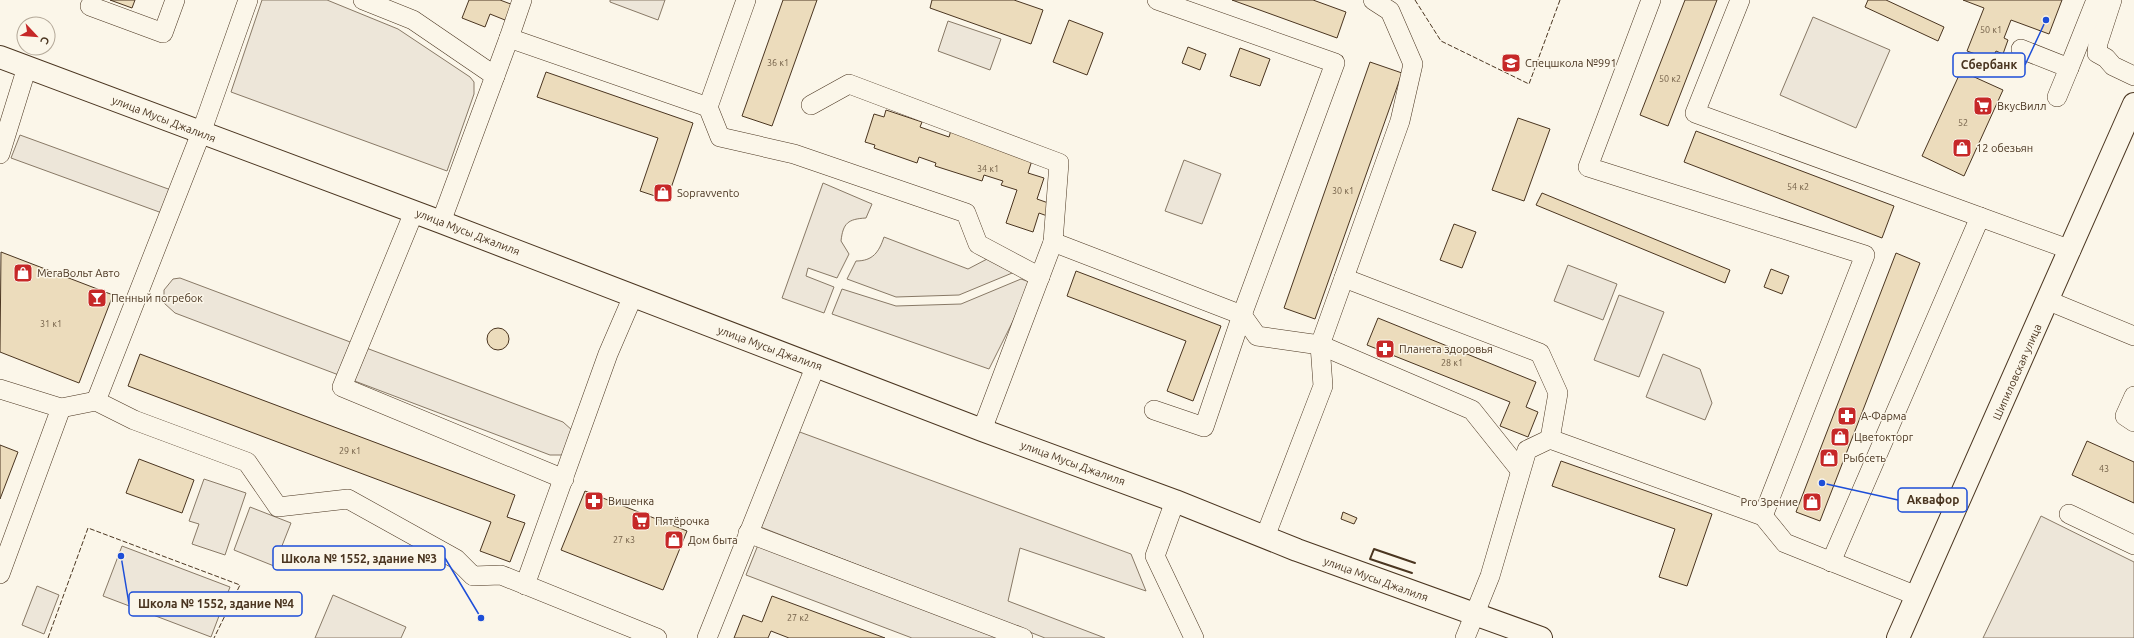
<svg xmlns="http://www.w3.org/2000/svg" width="2134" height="638" font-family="Ubuntu,sans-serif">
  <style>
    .green { fill: #ede6d9; stroke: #887966 }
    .building { fill: #ecdcbc; stroke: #4a3520 }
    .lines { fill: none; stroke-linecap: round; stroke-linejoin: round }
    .minor-casing { stroke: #4a3520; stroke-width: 20 }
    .major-casing { stroke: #4a3520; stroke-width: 24 }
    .minor { stroke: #fbf6e9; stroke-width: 19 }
    .major { stroke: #fbf6e9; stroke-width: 22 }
    .fence { stroke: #4a3520; stroke-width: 1; stroke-dasharray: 5 2; stroke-linecap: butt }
    .wall { stroke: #4a3520; stroke-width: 2 }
    .labels { text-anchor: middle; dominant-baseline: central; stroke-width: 3; stroke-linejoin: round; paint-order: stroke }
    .number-label { font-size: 9px; fill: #725f47 }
    .poi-label { font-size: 11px; fill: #4a3520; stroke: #fbf6e9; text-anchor: start }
    .street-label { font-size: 11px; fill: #4a3520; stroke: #fbf6e9 }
    .leader { fill: none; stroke: #1d4ed8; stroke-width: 1.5 }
    .callout-dot { fill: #1d4ed8; stroke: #fbf6e9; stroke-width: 1.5 }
    .callout { fill: #fbf6e9; stroke: #1d4ed8; stroke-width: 1.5 }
    .callout-label { font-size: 12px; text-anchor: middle; font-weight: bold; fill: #4a3520 }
  </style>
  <rect width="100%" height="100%" fill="#fbf6e9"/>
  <g class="green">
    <polygon points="262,0 327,0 398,29 470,77 474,82 474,94 447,171 231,92"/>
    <polygon points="610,0 665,0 658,20 610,2"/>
    <polygon points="1813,17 1890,50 1856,128 1780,95"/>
    <polygon points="948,21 1001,39 990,70 938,51"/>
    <polygon points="20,135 171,190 162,213 11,158"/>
    <polygon points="1184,160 1221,174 1202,224 1165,211"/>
    <path d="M 823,183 L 872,204 L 866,218 C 848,219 843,223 841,241 L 849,254 L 837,278 L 808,268 L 806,276 L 834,287 L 824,313 L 782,298 Z"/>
    <path d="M 884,237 L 968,269 L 989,258 L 1017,271 L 959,295 L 896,297 L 847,279 L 856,261 C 873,261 879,252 884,237 Z"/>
    <polygon points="1568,265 1617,284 1603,320 1554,301"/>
    <polygon points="180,278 563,422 573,431 564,455 550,455 175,313 164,303 164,290 173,279"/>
    <polygon points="1021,279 1032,283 989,369 832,314 842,289 896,306 961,304"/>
    <polygon points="1619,295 1664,312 1639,377 1594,360"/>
    <polygon points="1663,354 1700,369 1712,403 1705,420 1646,397"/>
    <polygon points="797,431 1131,554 1146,591 1020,548 1008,601 1105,638 1045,638 758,526"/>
    <polygon points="204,479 246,493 225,555 192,544 199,524 189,521"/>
    <polygon points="250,507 291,523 274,566 234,550"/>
    <polygon points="2041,516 2134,562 2134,638 1983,638"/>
    <polygon points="758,545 1004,638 912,638 746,575"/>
    <polygon points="122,546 230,587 211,637 103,596"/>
    <polygon points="37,586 59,595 44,634 22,625"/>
    <polygon points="333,595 406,627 401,638 315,638"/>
  </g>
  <g class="building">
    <polygon points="110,0 135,0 132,8"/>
    <polygon points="469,0 500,0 516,6 510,22 490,14 485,27 462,18"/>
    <polygon points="783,0 817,0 772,126 742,116"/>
    <polygon points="932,0 1014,0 1043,10 1031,44 930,8"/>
    <polygon points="1232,0 1313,0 1346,12 1337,38"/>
    <polygon points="1685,0 1717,0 1668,126 1640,115"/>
    <polygon points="1868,0 1886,0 1944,27 1938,41 1865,7"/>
    <polygon points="1963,0 2062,0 2049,34 2011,20 2004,38 2008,40 2003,54 1996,51 1992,60 1967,51 1984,8"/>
    <polygon points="1069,20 1103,33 1087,75 1053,62"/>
    <polygon points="1188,47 1206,54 1200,70 1182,63"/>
    <polygon points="1240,48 1270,59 1260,86 1230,76"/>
    <polygon points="1370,62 1402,73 1315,319 1284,308"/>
    <polygon points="1961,71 2003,90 1964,176 1922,156"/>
    <polygon points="546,72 693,123 667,200 640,191 658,138 537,97"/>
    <polygon points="886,110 922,122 920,127 949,137 952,127 1033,157 1028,173 1044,178 1037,199 1054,205 1050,217 1039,213 1033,232 1006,223 1017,190 1001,185 1003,181 984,175 982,181 935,166 936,163 919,157 917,163 874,148 875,145 865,142 874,114 884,117"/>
    <polygon points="1518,118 1550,129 1524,201 1492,190"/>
    <polygon points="1696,131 1894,206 1882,238 1684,162"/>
    <polygon points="1542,193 1730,270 1725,283 1536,205"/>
    <polygon points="1454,224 1476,232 1462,268 1440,260"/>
    <polygon points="1,252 113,295 79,383 0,352"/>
    <polygon points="1896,253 1920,263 1820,521 1796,512"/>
    <polygon points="1771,269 1789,276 1782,294 1764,287"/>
    <polygon points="1076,271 1221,326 1193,401 1167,391 1186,341 1067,296"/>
    <polygon points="1378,318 1536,382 1526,407 1538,412 1528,437 1500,426 1510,402 1367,345"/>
    <circle cx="498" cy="339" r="11"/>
    <polygon points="140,354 515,495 507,517 525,523 510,562 480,551 491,522 128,386"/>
    <polygon points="2087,441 2134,462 2134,503 2072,475"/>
    <polygon points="0,445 18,452 0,499"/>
    <polygon points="139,459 194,480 182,513 126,493"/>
    <polygon points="1561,461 1712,514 1687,586 1659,577 1675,529 1552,486"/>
    <polygon points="585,491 687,531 663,590 561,550"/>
    <polygon points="1343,512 1357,518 1354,524 1341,519"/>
    <polygon points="772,596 885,638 789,638 771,631 768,638 734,638 743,615 762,622"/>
  </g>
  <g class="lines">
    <g class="minor-casing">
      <g id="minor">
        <polyline points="363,0 413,20 495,76"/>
        <polyline points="746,0 708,107 720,137 794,154 966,213 978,244 1040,277"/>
        <polyline points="1651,0 1588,167 1865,255 1763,516"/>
        <polyline points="1740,0 1695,113 2071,250"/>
        <polyline points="2112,0 2098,43 2097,53 2106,58 2113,66 2134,76"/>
        <polyline points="90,6 163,33 175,0"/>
        <polyline points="509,38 522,0"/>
        <polyline points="2021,49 2069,68 2096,0"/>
        <polyline points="2057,97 2069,68"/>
        <polyline points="811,105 849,84 1059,163 1053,242 1242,315 1257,336 1320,345 1472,410 1520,470"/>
        <polyline points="0,154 27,67"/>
        <polyline points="414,212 342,387 564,479"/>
        <polyline points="441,222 509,38 708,107"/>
        <polyline points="1344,278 1540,353 1558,393 1550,439"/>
        <polyline points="2049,301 2134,336"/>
        <polyline points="0,389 61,408 0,574"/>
        <polyline points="2134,396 2125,416 2134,422"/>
        <polyline points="96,401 201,133 248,0"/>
        <polyline points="61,408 96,401 134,420 247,462 278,507 348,499 456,559 473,576 501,575 657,638"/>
        <polyline points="1154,410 1204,427 1242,315 1335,63 1157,0"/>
        <polyline points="982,430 1053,242"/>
        <polyline points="1175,501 1155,556 1194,638"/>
        <polyline points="2069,514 2134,545"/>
        <polyline points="748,533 1023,638"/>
        <polyline points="1265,537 1323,386 1320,345 1400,121 1413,64 1390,11 1373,0"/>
        <polyline points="1831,562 1980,217"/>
        <polyline points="525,585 608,354 633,296"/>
        <polyline points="707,638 816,365"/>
        <polyline points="1465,638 1490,576 1527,450 1550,439 1763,516 1785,543 1917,596"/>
      </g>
    </g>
    <g class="major-casing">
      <g id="major">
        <polyline points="0,57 441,222 982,430 1175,501 1297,550 1541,638"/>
        <polyline points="1898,638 2134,104"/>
      </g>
    </g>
    <use href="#minor" class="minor"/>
    <use href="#major" class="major"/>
    <g class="fence">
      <polyline points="1415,0 1441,41 1529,84 1560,0"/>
      <polyline points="48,638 88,528 240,585 214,638"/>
    </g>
    <polyline class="wall" points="1412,573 1370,559 1374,549 1415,563"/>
  </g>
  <defs>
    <g id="school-square" transform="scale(1)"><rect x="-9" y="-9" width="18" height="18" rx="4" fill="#c62828" stroke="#fbf6e9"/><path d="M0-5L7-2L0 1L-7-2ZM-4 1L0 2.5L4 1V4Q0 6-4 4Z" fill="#fff"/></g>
    <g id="supermarket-square" transform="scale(1)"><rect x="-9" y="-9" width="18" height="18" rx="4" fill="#c62828" stroke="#fbf6e9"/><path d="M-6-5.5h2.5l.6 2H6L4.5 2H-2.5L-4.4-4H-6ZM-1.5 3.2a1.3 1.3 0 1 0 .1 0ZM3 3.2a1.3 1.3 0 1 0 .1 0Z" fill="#fff"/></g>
    <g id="shop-square" transform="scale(1)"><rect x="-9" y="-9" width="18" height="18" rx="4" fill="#c62828" stroke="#fbf6e9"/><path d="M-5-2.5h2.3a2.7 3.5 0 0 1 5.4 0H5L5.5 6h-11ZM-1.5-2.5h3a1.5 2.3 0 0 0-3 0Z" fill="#fff"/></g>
    <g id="bar-square" transform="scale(1)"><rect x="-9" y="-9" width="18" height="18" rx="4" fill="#c62828" stroke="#fbf6e9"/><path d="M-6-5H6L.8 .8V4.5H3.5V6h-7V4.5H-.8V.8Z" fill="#fff"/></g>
    <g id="pharmacy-square" transform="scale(1)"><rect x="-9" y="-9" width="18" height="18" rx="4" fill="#c62828" stroke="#fbf6e9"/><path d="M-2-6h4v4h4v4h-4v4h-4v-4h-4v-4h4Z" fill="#fff"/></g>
  </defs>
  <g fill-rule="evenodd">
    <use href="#school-square" x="1511" y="63"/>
    <use href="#supermarket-square" x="1983" y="106"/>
    <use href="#shop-square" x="1962" y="148"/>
    <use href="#shop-square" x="663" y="193"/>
    <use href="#shop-square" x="23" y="273"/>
    <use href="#bar-square" x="97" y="298"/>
    <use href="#pharmacy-square" x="1385" y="349"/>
    <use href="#pharmacy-square" x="1847" y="416"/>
    <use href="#shop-square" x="1840" y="437"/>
    <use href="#shop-square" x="1829" y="458"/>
    <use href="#pharmacy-square" x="594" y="501"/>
    <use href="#shop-square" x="1812" y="502"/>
    <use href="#supermarket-square" x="641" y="521"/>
    <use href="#shop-square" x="674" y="540"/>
  </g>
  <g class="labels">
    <g class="number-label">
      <text x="1991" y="30">50 к1</text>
      <text x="778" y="63">36 к1</text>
      <text x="1670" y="79">50 к2</text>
      <text x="1963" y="123">52</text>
      <text x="988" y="169">34 к1</text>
      <text x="1798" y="187">54 к2</text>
      <text x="1343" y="191">30 к1</text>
      <text x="51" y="324">31 к1</text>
      <text x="1452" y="363">28 к1</text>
      <text x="350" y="451">29 к1</text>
      <text x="2104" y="469">43</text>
      <text x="624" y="540">27 к3</text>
      <text x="798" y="618">27 к2</text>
    </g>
    <g class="poi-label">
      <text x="1525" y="63">Спецшкола №991</text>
      <text x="1997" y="106">ВкусВилл</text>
      <text x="1976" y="148">12 обезьян</text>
      <text x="677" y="193">Sopravvento</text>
      <text x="37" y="273">МегаВольт Авто</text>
      <text x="111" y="298">Пенный погребок</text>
      <text x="1399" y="349">Планета здоровья</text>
      <text x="1861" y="416">А-Фарма</text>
      <text x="1854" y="437">Цветокторг</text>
      <text x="1843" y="458">Рыбсеть</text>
      <text x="608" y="501">Вишенка</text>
      <text x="1798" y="502" text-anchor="end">Pro Зрение</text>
      <text x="655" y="521">Пятёрочка</text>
      <text x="688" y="540">Дом быта</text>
    </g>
    <g class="street-label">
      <text transform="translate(164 119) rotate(21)">улица Мусы Джалиля</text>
      <text transform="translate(468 232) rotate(21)">улица Мусы Джалиля</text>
      <text transform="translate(770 348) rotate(20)">улица Мусы Джалиля</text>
      <text transform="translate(2017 372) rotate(-66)">Шипиловская улица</text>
      <text transform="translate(1073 463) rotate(20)">улица Мусы Джалиля</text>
      <text transform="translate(1376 579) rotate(20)">улица Мусы Джалиля</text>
    </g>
  </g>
  <path class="leader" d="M2046 20L2025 65M1822 483L1898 500M481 618L445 558M121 556L129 604"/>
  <g class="callout-dot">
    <circle cx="2046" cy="20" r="4"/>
    <circle cx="1822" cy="483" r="4"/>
    <circle cx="481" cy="618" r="4"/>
    <circle cx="121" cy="556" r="4"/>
  </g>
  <g class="callout">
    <rect x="1953" y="53" width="72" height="24" rx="4"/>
    <rect x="1898" y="488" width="69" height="24" rx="4"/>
    <rect x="273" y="546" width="172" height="24" rx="4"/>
    <rect x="129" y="592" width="173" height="24" rx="4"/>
  </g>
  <g class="callout-label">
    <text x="1989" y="69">Сбербанк</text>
    <text x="1933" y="504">Аквафор</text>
    <text x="359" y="563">Школа № 1552, здание №3</text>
    <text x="216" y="608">Школа № 1552, здание №4</text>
  </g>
  <g transform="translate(36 36) rotate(116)"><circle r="19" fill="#fbf6e9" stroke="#b4a999"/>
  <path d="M0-3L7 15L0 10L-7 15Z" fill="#c62828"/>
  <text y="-6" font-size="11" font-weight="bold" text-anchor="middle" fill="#4a3520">С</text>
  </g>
</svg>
